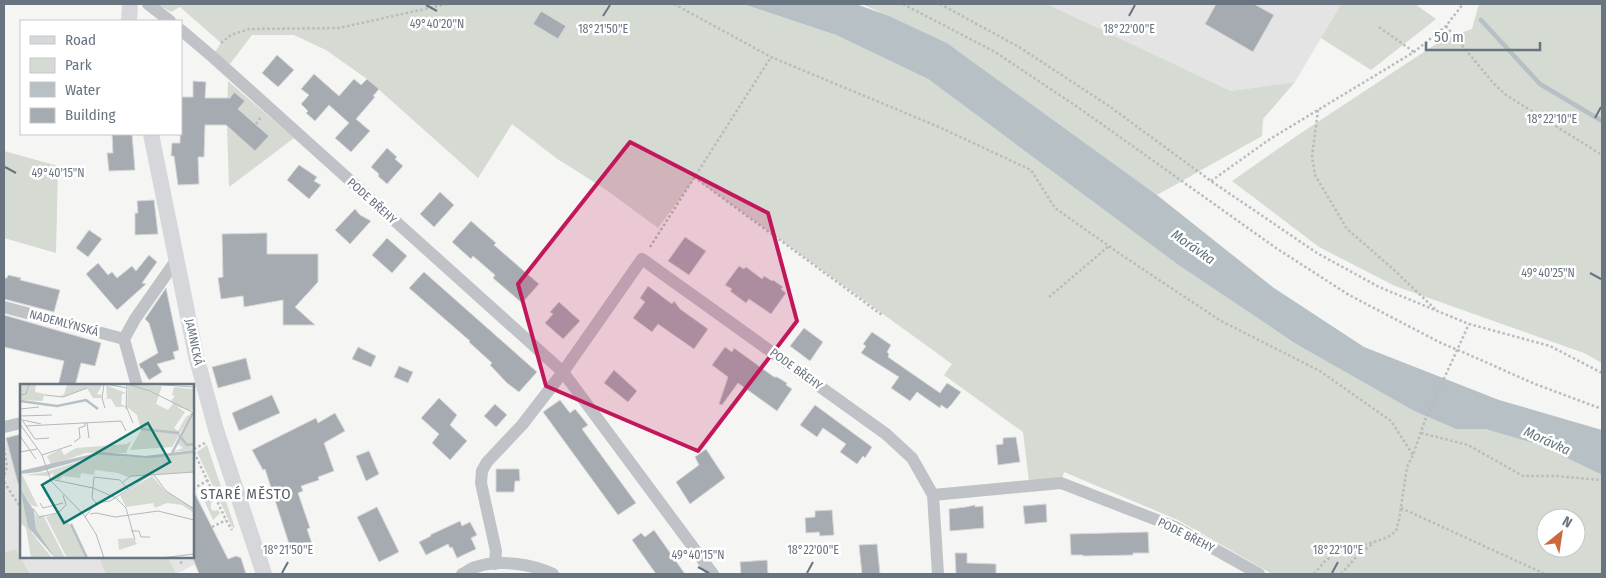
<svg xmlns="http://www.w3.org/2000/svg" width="1606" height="578" font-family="'Fira Sans Condensed',sans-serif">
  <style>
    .built { fill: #e3e4e3 }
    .green { fill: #d5dad2; fill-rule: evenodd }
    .water { fill: #b7c0c4 }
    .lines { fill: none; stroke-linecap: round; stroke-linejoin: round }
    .stream { stroke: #b7c0c4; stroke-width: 4.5 }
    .building { fill: #a5abb1; stroke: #d7d7d5 }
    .path { stroke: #b9bbbe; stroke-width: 2.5; stroke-dasharray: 2.5 2.5; stroke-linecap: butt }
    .street { stroke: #bfc2c6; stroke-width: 12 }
    .secondary { stroke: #d5d7db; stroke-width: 16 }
    .marked { fill: #c2185b; fill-opacity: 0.2; stroke: #c2185b; stroke-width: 4; stroke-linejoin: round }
    .ticks { fill: none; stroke: #687480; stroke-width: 2 }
    .labels { text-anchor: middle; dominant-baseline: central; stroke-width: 5; stroke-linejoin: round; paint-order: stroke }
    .street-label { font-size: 12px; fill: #687480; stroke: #fff }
    .water-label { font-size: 14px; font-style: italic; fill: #64747c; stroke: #fff }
    .quarter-label { font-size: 15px; letter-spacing: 1px; fill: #555d66; stroke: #fff }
    .inset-river { fill: none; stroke: #b7c0c4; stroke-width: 2.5 }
    .inset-road { fill: none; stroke: #b4b9be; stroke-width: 1 }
    .view { fill: #0f766e; fill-opacity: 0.15; stroke: #0f766e; stroke-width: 2.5 }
    .inset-edge { fill: none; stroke: #687480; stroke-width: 2.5 }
    .ticks-label { font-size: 12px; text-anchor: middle; fill: #687480; stroke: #fff; stroke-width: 5; stroke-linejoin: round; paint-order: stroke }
  </style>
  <rect width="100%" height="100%" fill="#f5f5f3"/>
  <g class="built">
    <polygon points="1047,4 1341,4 1295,82 1231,91"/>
    <polygon points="21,434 21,557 192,557 193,488 223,550 176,574 30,574 16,549 4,552 4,437 6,438"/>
  </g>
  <g class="green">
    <path d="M 156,4 L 743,4 L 836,35 L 928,79 L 1177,264 L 1296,344 L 1414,411 L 1456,429 L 1485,429 L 1540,445 L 1602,475 L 1602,574 L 1272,574 L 1178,520 L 1064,472 L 1062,480 L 1029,482 L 1023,432 L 944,375 L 952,364 L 695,178 L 658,228 L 605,189 L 556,158 L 512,124 L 478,178 L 367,79 L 326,50 L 294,35 L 252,35 L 230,64 L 215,52 L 221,43 L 180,7 L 171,12 ZM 1546,518 L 1576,518 L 1576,548 L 1546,548 Z"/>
    <polygon points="862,4 1047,4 1231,91 1295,82 1263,119 1262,136 1157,195 947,43"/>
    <polygon points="1341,4 1415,4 1436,19 1371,70 1321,38"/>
    <polygon points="1479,4 1602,4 1602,363 1584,353 1395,286 1319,247 1232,181 1298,135 1442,40 1472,29"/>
    <polygon points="228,81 294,138 229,187 227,125"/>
    <polygon points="4,151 58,166 56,253 4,238"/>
    <polygon points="207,445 235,528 232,527 197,452"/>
    <polygon points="206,488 214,501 211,503 211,509 214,511 218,510 220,513 213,520 199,489"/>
    <polygon points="16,549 30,574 4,574 4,552"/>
    <polygon points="99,557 168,557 176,574 106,574"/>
  </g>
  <polygon class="water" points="743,4 856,4 889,16 947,43 1157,195 1274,288 1364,347 1499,400 1602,430 1602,475 1540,445 1485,429 1456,429 1414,411 1296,344 1177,264 928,79 836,35"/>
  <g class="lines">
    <polyline class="stream" points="1481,20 1540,84 1602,121"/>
  </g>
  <g class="building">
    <polygon points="1216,4 1254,4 1274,15 1253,52 1205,24"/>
    <polygon points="541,11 566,26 558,39 533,24"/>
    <polygon points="277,55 294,70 278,87 262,73"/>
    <polygon points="314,74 339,96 354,79 361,85 367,79 379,89 373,96 375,97 356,119 370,131 351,152 335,138 349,123 329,105 315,121 306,113 308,111 301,104 309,95 301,89"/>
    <polygon points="193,81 206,82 205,98 230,98 234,92 245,101 238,109 269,136 255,151 226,125 205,125 204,157 198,157 199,184 178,185 174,156 171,156 172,143 180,143 181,97 193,97"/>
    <polygon points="112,134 132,134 135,170 109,171 107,153 113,153"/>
    <polygon points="387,148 397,157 395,159 403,166 387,184 378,176 379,174 371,167"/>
    <polygon points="299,165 317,177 314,181 321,185 309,199 287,180"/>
    <polygon points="440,192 454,205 434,227 420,214"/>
    <polygon points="154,200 158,234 135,235 135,213 138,213 137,201"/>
    <polygon points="355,209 360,215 371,221 350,244 335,230"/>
    <polygon points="471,221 496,243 494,245 539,284 522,303 493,278 495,275 473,256 471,259 452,242"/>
    <polygon points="89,230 102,239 88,257 76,248"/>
    <polygon points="267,233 267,254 318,254 318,282 295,307 315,325 283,325 283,300 244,307 243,296 221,299 218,278 223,277 222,234"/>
    <polygon points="685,237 706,251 689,275 668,261"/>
    <polygon points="387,238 407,256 392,273 372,255"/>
    <polygon points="149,255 157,262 142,283 146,284 117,310 86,274 98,263 108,275 112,272 117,278 132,266 136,271"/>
    <polygon points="739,266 744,269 746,267 762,279 764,276 772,281 773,280 783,287 781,289 786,293 771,314 749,299 746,303 730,291 732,289 725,285"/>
    <polygon points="424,272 537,372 519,392 507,383 490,365 492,363 469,342 470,341 409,288"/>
    <polygon points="8,275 21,278 20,280 60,290 54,312 4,299 4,278 7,278"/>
    <polygon points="648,286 672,304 674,301 680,309 708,329 694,349 658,324 652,332 633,318 645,302 640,298"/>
    <polygon points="166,288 179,350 173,352 175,359 157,364 162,372 149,380 142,368 141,369 139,364 158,353 149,323 145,319"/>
    <polygon points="559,302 580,321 563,339 545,323 553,314 550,312"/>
    <polygon points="4,315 101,343 95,366 81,363 75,386 58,386 64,361 4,347"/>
    <polygon points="804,328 823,342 810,361 790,346"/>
    <polygon points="872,332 891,345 887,352 889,354 888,357 940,393 947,383 961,392 951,405 947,409 941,405 940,408 917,392 910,401 891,388 899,377 861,353 866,346 863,344"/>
    <polygon points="358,347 376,356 371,367 352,359"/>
    <polygon points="725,347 732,352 734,348 774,377 777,377 787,383 786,385 792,389 777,411 738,383 722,405 719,404 728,377 712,365"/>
    <polygon points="246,358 251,379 218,388 212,367"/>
    <polygon points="399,366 413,372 408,383 394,377"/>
    <polygon points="614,370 637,391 628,402 604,383"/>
    <polygon points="272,395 280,413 239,431 232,413"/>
    <polygon points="439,398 457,415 450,425 467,441 450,460 432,443 439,434 421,418"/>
    <polygon points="560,400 570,413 575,409 588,425 582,429 636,503 618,515 543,412"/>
    <polygon points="495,404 507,415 496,427 484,416"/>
    <polygon points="815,405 872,447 865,458 863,456 857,464 840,452 846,444 823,428 817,437 800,425"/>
    <polygon points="335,413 345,431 324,443 334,471 318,477 319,480 301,486 303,491 298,493 310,528 307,529 313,547 292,553 265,469 263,470 252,450 316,418 318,423"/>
    <polygon points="21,434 21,483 18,484 6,438"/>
    <polygon points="1016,437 1020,462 998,465 996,445 1003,444 1003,438"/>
    <polygon points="706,449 725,478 690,504 676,482 699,465 695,457"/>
    <polygon points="369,451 379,474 366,481 356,456"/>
    <polygon points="496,469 519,469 520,481 515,481 514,492 496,492"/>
    <polygon points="192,488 228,559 236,556 241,558 246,574 199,574 192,556"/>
    <polygon points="1046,504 1047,522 1025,524 1023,506"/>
    <polygon points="975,505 975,507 983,506 984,528 950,531 949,509 966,507"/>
    <polygon points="377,507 399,552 379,562 357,517"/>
    <polygon points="832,510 834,535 820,536 819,532 806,533 805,518 815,517 815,511"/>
    <polygon points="460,521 462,526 470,522 477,535 471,538 476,549 457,558 452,547 450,548 448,544 426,555 419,542 431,536 430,535"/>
    <polygon points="654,530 685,574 656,574 632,540 641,533 645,537"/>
    <polygon points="1148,532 1149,553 1133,553 1133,555 1083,556 1083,555 1071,555 1070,534"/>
    <polygon points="877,544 880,574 862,574 859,545"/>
    <polygon points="955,553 967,553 967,563 996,564 996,574 956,574"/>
    <polygon points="767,560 768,574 741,574 740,562"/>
  </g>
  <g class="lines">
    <g class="path">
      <polyline points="674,4 771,57 939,127 1031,170 1055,208 1123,256 1221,321 1320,371 1391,421 1413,455"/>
      <polyline points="903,4 995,52 1079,108 1276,248 1349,295 1439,342 1474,357 1535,384 1602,409"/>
      <polyline points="940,4 1019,47 1109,106 1211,181 1317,253 1379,287 1469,324 1550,346 1602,373"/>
      <polyline points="1446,26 1494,84 1506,95 1602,155"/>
      <polyline points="1379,27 1414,52"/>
      <polyline points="221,43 231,35 249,29 339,28 447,4"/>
      <polyline points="1318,110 1312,157 1315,175 1347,229 1393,269 1435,309"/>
      <polyline points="256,124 261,117"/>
      <polyline points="694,177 882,315"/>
      <polyline points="1211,181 1270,139 1414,52 1446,26 1463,4"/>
      <polyline points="650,247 771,57"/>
      <polyline points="1049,297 1109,246"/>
      <polyline points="1421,433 1468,445 1523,476 1555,476 1602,480"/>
      <polyline points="4,448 7,467 4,476"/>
      <polyline points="192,448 226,520 232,530"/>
      <polyline points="194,449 205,443"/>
      <polyline points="4,482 21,508"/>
      <polyline points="193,489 208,480"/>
      <polyline points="1401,508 1545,574"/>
      <polyline points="212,527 226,520"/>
      <polyline points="178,557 182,564"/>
      <polyline points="1314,574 1324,562 1335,554 1383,539 1391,535 1396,531 1399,520 1407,467 1413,455 1425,420 1469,324"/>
      <polyline points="1341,574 1358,555 1374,543"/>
    </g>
    <g class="street">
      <polyline points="148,4 170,21"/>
      <polyline points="181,30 215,59 563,372 713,574"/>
      <polyline points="4,307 124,339"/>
      <polyline points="137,386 124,339 135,319 177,259"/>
      <polyline points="4,427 21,423"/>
      <polyline points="933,495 1061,483 1175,527 1259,574"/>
      <polyline points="495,564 496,551 481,483 482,471 487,462 522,425 563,372 642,259 886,434 912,458 933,495 938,574"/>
      <path d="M 462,574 C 467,572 471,568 476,567 C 498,559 532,564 553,574"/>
    </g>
    <g class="secondary">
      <polyline points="129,21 130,4"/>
      <polyline points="151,134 196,356 217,433 264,574"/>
    </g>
  </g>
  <path class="marked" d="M 630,142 L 768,213 L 797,321 L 698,451 L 546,386 L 518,284 Z"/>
  <path class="ticks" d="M 426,5 L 437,11M 603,16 L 610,5M 1129,16 L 1135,5M 1595,118 L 1601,107M 5,167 L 16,173M 1590,273 L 1601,279M 698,567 L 709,573M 282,573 L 288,562M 807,573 L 813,562M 1332,573 L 1338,562"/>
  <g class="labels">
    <g class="street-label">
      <text transform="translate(372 201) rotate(42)">PODE BŘEHY</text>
      <text transform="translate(64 323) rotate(15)">NADEMLÝNSKÁ</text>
      <text transform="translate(194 342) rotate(78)">JAMNICKÁ</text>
      <text transform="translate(796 369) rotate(36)">PODE BŘEHY</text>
      <text transform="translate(1186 535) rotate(27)">PODE BŘEHY</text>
    </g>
    <g class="water-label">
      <text transform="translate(1193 247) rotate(35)">Morávka</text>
      <text transform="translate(1547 441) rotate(24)">Morávka</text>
    </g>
    <g class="quarter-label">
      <text x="246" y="494">STARÉ MĚSTO</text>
    </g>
  </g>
  <g transform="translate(20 384)">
    <rect width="174" height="174" fill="#f5f5f3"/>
    <path d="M 0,0 L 16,0 L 15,8 L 25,10 L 22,17 L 0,16 ZM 47,0 L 83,0 L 77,10 L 82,11 L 81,14 L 73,14 L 67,4 L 43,13 L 41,10 L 44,11 ZM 108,0 L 142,2 L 136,20 L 148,26 L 153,20 L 151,17 L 155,12 L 152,11 L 154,3 L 173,5 L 174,25 L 170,27 L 156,22 L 165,28 L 154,44 L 158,47 L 166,33 L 172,29 L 152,63 L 110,66 L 121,46 L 117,31 L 107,23 ZM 86,1 L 106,9 L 102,10 L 101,20 L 106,23 L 96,23 L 91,15 L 82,14 L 87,14 ZM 173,32 L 174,66 L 152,68 L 163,64 L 158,60 ZM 111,57 L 106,69 L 66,69 L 31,81 L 27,72 L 41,65 L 44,71 L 56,64 L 107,60 ZM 174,69 L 174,88 L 108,93 L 98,89 L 75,86 L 74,91 L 61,89 L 60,94 L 43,92 L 39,96 L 32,94 L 34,89 L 27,92 L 5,91 L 26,88 L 79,71 L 110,73 ZM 0,90 L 2,90 L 18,123 L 11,121 L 0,104 ZM 132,92 L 145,107 L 174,124 L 174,129 L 162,121 L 147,119 L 135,124 L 133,119 L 106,123 L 100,111 ZM 0,107 L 12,149 L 32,174 L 11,174 L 6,144 L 2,140 L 0,143 ZM 15,129 L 18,133 L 23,131 L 45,174 L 35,174 L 16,145 ZM 36,130 L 51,141 L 66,173 L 47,174 L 26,133 ZM 113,154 L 117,160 L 99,166 L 98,155 Z" fill="#d5dad2"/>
    <path d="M 174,66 L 174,69 L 131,74 L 79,71 L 19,88 L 0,90 L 0,87 L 81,68 L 126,72 ZM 0,104 L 14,127 L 16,145 L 35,174 L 8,143 Z" fill="#b7c0c4"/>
    <path class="inset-river" d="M 0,17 L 37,22 L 66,16 L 78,25M 121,45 L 159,49M 159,51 L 167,61 L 174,60M 152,69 L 173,29M 51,140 L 67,174"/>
    <path class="inset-road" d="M 84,0 L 82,14 L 85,24M 85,0 L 107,4M 107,0 L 130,7 L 174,29M 129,0 L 174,3M 0,11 L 6,10 L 9,0M 25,11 L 43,13 L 67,4M 106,22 L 113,39M 0,25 L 19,23M 106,25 L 107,0M 0,32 L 32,31M 0,33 L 15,55 L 29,54M 3,36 L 21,40M 67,39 L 69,54M 0,40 L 22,71 L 31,97 L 64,131 L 76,150 L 84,174M 6,42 L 101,37 L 106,47M 0,52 L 16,75M 54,58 L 60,54 L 59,44 L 65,42 L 65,39M 0,68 L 17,65M 22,71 L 52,61M 134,91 L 146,107 L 174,125M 30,95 L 73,104 L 96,114 L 106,124 L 115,156M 103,98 L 111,92 L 130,91M 20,119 L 23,124 L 43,119M 76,119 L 90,117 L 130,91 L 174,88M 76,119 L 72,114 L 74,93 L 100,96 L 108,105M 13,124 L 19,133 L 38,129 L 46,121 L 43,111M 70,130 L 76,129 L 95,133 L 138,127 L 174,136M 65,133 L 76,119M 111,147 L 119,147 L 121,153 L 130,153M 141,174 L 174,170"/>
    <path class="view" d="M 128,39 L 150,78 L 44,139 L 22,101 Z"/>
    <rect width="174" height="174" class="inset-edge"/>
  </g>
  <g class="ticks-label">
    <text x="437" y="28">49°40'20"N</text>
    <text x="603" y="33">18°21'50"E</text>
    <text x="1129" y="33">18°22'00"E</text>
    <text x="1552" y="123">18°22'10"E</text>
    <text x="58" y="177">49°40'15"N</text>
    <text x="1548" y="277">49°40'25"N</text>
    <text x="288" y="554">18°21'50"E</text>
    <text x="813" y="554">18°22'00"E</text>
    <text x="1338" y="554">18°22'10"E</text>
    <text x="698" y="559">49°40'15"N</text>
  </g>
  <rect width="1606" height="578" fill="none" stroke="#687480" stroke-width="10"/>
  <rect x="20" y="20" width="162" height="115" fill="#ffffff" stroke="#c3c7cc"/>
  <rect x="30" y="36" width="25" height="8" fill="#d5d7db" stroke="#c3c7cc"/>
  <text x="65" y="45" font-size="15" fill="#687480">Road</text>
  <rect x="30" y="58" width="25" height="15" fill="#d5dad2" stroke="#c3c7cc"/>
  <text x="65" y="70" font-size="15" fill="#687480">Park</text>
  <rect x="30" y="82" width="25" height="15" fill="#b7c0c4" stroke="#c3c7cc"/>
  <text x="65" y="95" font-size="15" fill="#687480">Water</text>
  <rect x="30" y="108" width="25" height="15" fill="#a5abb1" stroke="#c3c7cc"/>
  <text x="65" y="120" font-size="15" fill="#687480">Building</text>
  <g transform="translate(1561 533) rotate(30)"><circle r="24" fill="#ffffff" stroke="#c3c7cc"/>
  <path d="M0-4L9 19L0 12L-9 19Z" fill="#cc683c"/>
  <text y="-8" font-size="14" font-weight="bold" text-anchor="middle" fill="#687480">N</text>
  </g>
  <path d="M1426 42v8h114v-8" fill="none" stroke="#687480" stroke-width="2.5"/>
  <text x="1434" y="42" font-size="15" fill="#687480" stroke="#ffffff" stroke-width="4" paint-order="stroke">50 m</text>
</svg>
